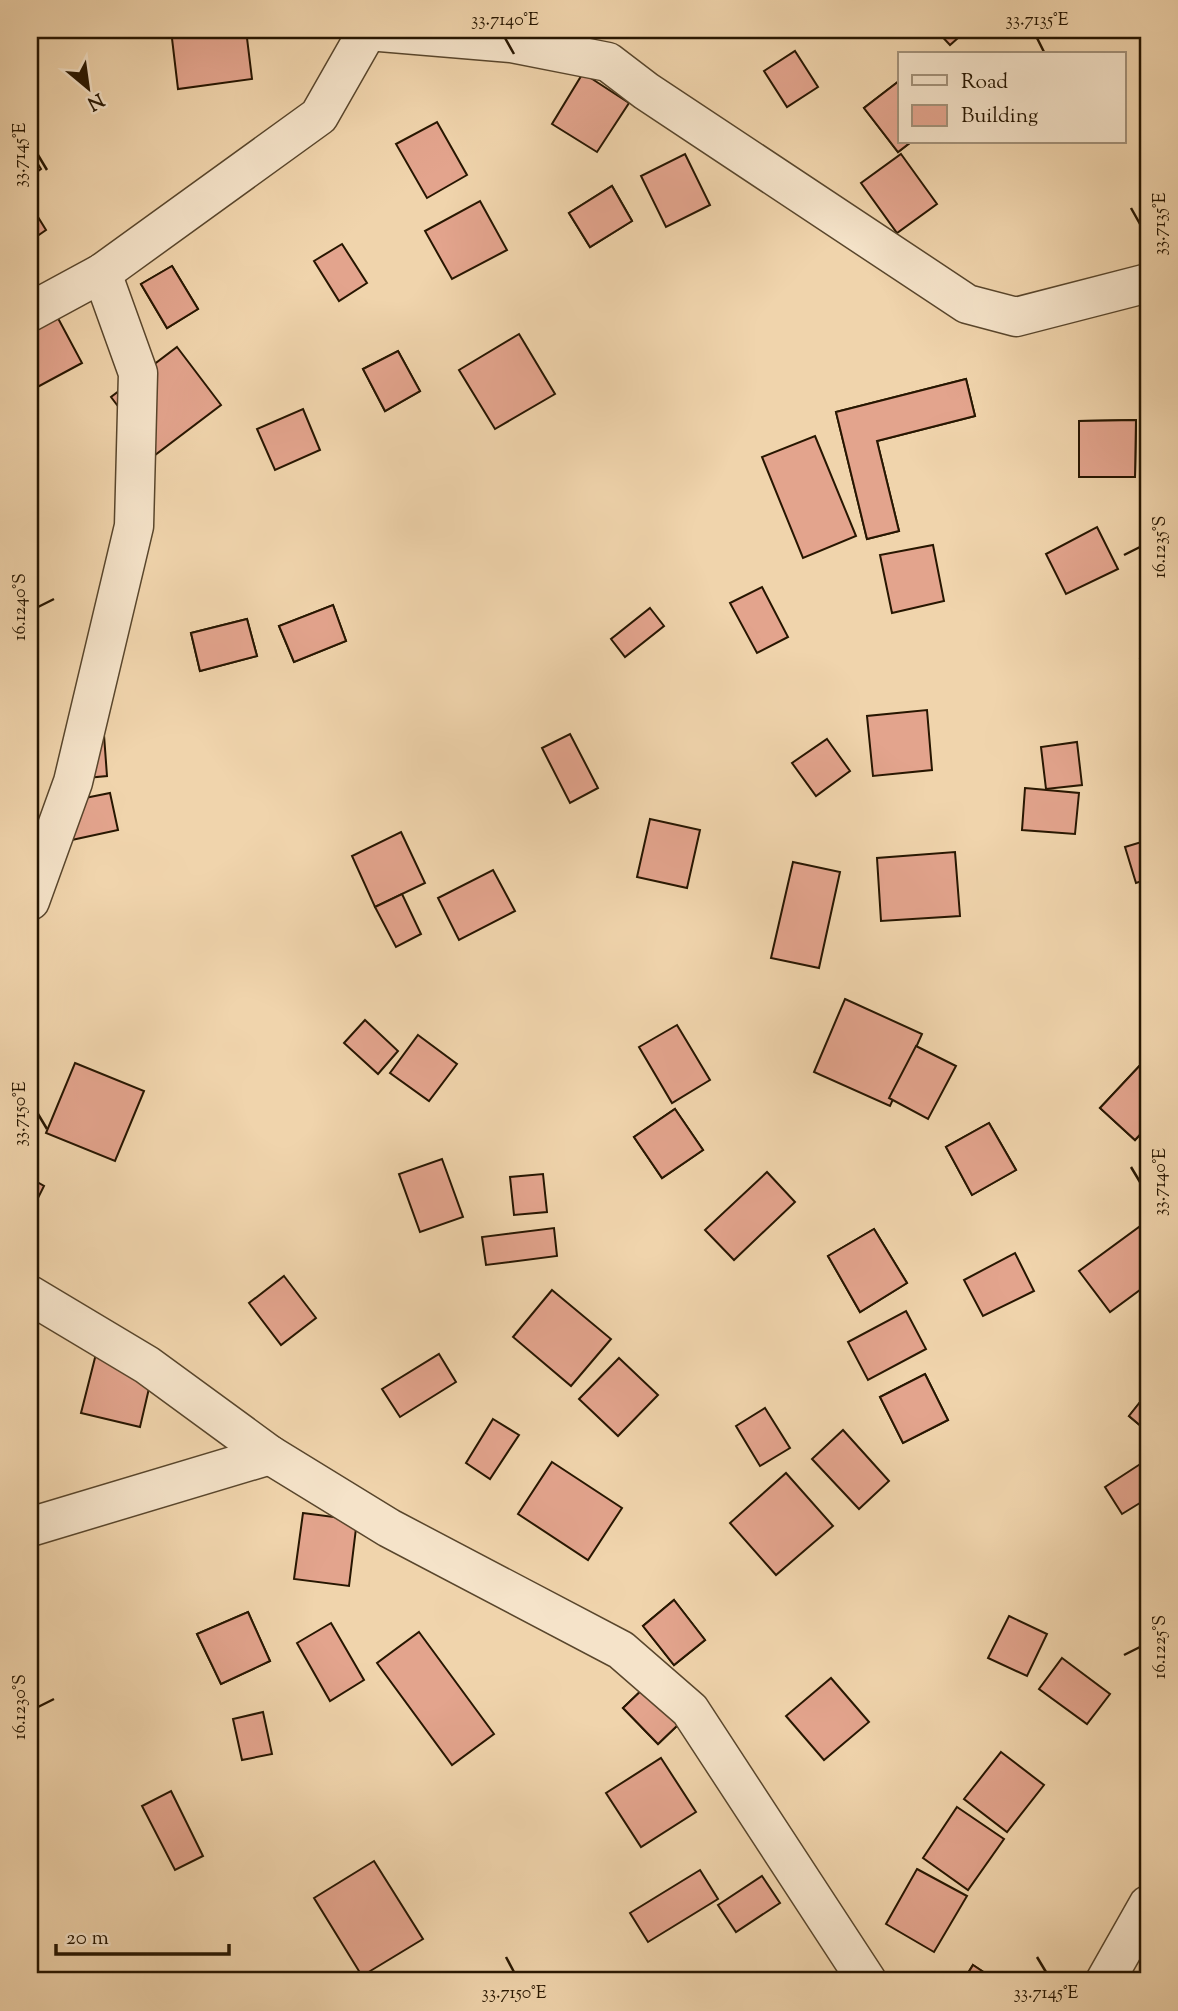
<svg xmlns="http://www.w3.org/2000/svg" width="1178" height="2011" font-family="'Sorts Mill Goudy',serif">
  <style>
    .building { fill: #e3a48d; stroke: #271601; stroke-width: 2 }
    .lines { fill: none; stroke-linecap: round; stroke-linejoin: round }
    .street-casing { stroke: #59462c; stroke-width: 41 }
    .street { stroke: #f5e3c9; stroke-width: 38 }
    .ticks { fill: none; stroke: #271601; stroke-width: 2.5 }
    .neatline { fill: none; stroke: #271601; stroke-width: 2.5 }
    .ticks-label { font-size: 18px; text-anchor: middle; fill: #271601 }
  </style>
  <rect width="100%" height="100%" fill="#f0d4ac"/>
  <filter id="stains"><feTurbulence type="fractalNoise" baseFrequency=".00286" numOctaves="4"/><feColorMatrix values="0 0 0 0 .2 0 0 0 0 .09 0 0 0 0 .02 0 0 0 .5 -.17"/></filter>
  <radialGradient id="worn" r=".72"><stop offset=".6" stop-color="#630" stop-opacity="0"/><stop offset="1" stop-color="#630" stop-opacity=".3"/></radialGradient>
  <g class="building">
    <polygon points="171,30 246,30 252,79 178,89"/>
    <polygon points="936,30 967,30 950,45"/>
    <polygon points="795,51 818,87 787,107 764,71"/>
    <polygon points="583,73 629,103 597,152 552,124"/>
    <polygon points="899,81 900,142 911,142 898,152 864,108"/>
    <polygon points="899,81 900,142 911,142 898,152 864,108"/>
    <polygon points="437,122 467,175 427,198 396,144"/>
    <polygon points="30,151 41,169 30,177"/>
    <polygon points="685,154 710,205 666,227 641,176"/>
    <polygon points="901,154 937,204 897,233 861,183"/>
    <polygon points="612,186 632,221 590,247 569,213"/>
    <polygon points="612,186 632,221 590,247 569,213"/>
    <polygon points="480,201 507,250 452,279 425,231"/>
    <polygon points="30,204 46,230 30,241"/>
    <polygon points="342,244 367,283 339,301 314,261"/>
    <polygon points="172,266 198,309 167,328 141,284"/>
    <polygon points="172,266 198,309 167,328 141,284"/>
    <polygon points="52,307 82,363 30,391 30,319"/>
    <polygon points="519,334 555,394 495,429 459,370"/>
    <polygon points="177,347 221,405 155,455 111,397"/>
    <polygon points="398,351 420,391 385,411 363,369"/>
    <polygon points="398,351 420,391 385,411 363,369"/>
    <polygon points="966,379 975,416 877,441 899,531 867,539 836,412"/>
    <polygon points="966,379 975,416 877,441 899,531 867,539 836,412"/>
    <polygon points="303,409 320,450 275,470 257,429"/>
    <polygon points="1136,420 1135,477 1079,477 1079,421"/>
    <polygon points="1136,420 1135,477 1079,477 1079,421"/>
    <polygon points="815,436 856,536 803,558 762,457"/>
    <polygon points="1097,527 1118,569 1066,594 1046,554"/>
    <polygon points="933,545 944,601 892,613 880,555"/>
    <polygon points="762,587 788,637 757,653 730,603"/>
    <polygon points="333,605 346,641 294,662 279,626"/>
    <polygon points="333,605 346,641 294,662 279,626"/>
    <polygon points="650,608 664,626 625,657 611,639"/>
    <polygon points="247,619 257,656 200,671 191,633"/>
    <polygon points="247,619 257,656 200,671 191,633"/>
    <polygon points="1148,658 1148,698 1146,699 1140,659"/>
    <polygon points="927,710 932,770 873,776 867,716"/>
    <polygon points="570,734 598,788 570,803 542,748"/>
    <polygon points="104,735 107,776 75,779"/>
    <polygon points="827,739 850,771 816,796 792,763"/>
    <polygon points="1077,742 1082,785 1046,789 1041,747"/>
    <polygon points="1025,788 1079,793 1075,834 1022,830"/>
    <polygon points="110,793 118,830 67,841 60,803"/>
    <polygon points="650,819 700,830 687,888 637,877"/>
    <polygon points="401,832 425,883 375,907 352,856"/>
    <polygon points="1148,840 1148,879 1136,883 1125,847"/>
    <polygon points="955,852 960,916 881,921 877,858"/>
    <polygon points="793,862 840,872 819,968 771,958"/>
    <polygon points="493,870 515,911 459,940 438,898"/>
    <polygon points="402,894 421,934 396,947 375,907"/>
    <polygon points="845,999 922,1034 890,1106 814,1072"/>
    <polygon points="365,1020 398,1051 378,1074 344,1043"/>
    <polygon points="677,1025 710,1080 672,1103 639,1047"/>
    <polygon points="418,1035 457,1064 429,1101 390,1073"/>
    <polygon points="916,1046 956,1066 928,1119 889,1098"/>
    <polygon points="1145,1060 1148,1063 1148,1126 1135,1140 1100,1108"/>
    <polygon points="1145,1060 1148,1063 1148,1126 1135,1140 1100,1108"/>
    <polygon points="75,1063 144,1091 115,1161 46,1133"/>
    <polygon points="675,1109 703,1150 662,1178 634,1137"/>
    <polygon points="675,1109 703,1150 662,1178 634,1137"/>
    <polygon points="989,1123 1016,1170 972,1195 946,1147"/>
    <polygon points="989,1123 1016,1170 972,1195 946,1147"/>
    <polygon points="442,1159 463,1217 420,1232 399,1174"/>
    <polygon points="767,1172 795,1202 734,1260 705,1230"/>
    <polygon points="543,1174 547,1212 514,1215 510,1177"/>
    <polygon points="30,1178 44,1186 30,1214"/>
    <polygon points="1139,1227 1148,1240 1148,1284 1110,1312 1079,1271"/>
    <polygon points="554,1228 557,1256 486,1265 482,1237"/>
    <polygon points="874,1229 907,1283 860,1312 828,1256"/>
    <polygon points="874,1229 907,1283 860,1312 828,1256"/>
    <polygon points="1015,1253 1034,1291 983,1316 964,1280"/>
    <polygon points="284,1276 316,1318 281,1345 249,1303"/>
    <polygon points="552,1290 611,1339 571,1386 513,1337"/>
    <polygon points="906,1311 926,1349 868,1380 848,1342"/>
    <polygon points="99,1342 157,1354 140,1427 81,1413"/>
    <polygon points="439,1354 456,1382 400,1417 382,1389"/>
    <polygon points="619,1358 658,1395 618,1436 579,1399"/>
    <polygon points="925,1374 948,1420 903,1443 880,1397"/>
    <polygon points="925,1374 948,1420 903,1443 880,1397"/>
    <polygon points="1148,1392 1148,1432 1129,1416"/>
    <polygon points="1148,1392 1148,1432 1129,1416"/>
    <polygon points="765,1408 790,1448 760,1466 736,1426"/>
    <polygon points="493,1419 519,1435 490,1479 466,1463"/>
    <polygon points="843,1430 889,1481 859,1509 812,1459"/>
    <polygon points="1148,1459 1148,1498 1122,1514 1105,1487"/>
    <polygon points="552,1462 622,1508 588,1560 518,1514"/>
    <polygon points="786,1473 833,1526 776,1575 730,1523"/>
    <polygon points="303,1513 357,1520 349,1586 294,1579"/>
    <polygon points="674,1600 705,1640 674,1665 643,1626"/>
    <polygon points="674,1600 705,1640 674,1665 643,1626"/>
    <polygon points="248,1612 270,1661 221,1684 197,1634"/>
    <polygon points="248,1612 270,1661 221,1684 197,1634"/>
    <polygon points="1009,1616 1047,1634 1027,1676 988,1658"/>
    <polygon points="331,1623 364,1680 330,1701 297,1643"/>
    <polygon points="419,1632 494,1734 452,1765 377,1663"/>
    <polygon points="1062,1658 1110,1694 1087,1724 1039,1689"/>
    <polygon points="831,1678 869,1722 824,1760 786,1716"/>
    <polygon points="646,1686 681,1722 658,1744 623,1708"/>
    <polygon points="646,1686 681,1722 658,1744 623,1708"/>
    <polygon points="263,1712 272,1754 242,1760 233,1719"/>
    <polygon points="1001,1752 1044,1785 1007,1832 964,1799"/>
    <polygon points="661,1758 696,1812 641,1847 606,1793"/>
    <polygon points="171,1791 203,1856 175,1870 142,1806"/>
    <polygon points="957,1807 1004,1839 968,1890 923,1858"/>
    <polygon points="374,1861 423,1939 362,1976 314,1898"/>
    <polygon points="917,1869 967,1896 934,1952 886,1924"/>
    <polygon points="700,1870 718,1899 648,1942 630,1913"/>
    <polygon points="762,1876 780,1903 736,1932 718,1905"/>
    <polygon points="973,1965 997,1981 963,1981"/>
    <polygon points="973,1965 997,1981 963,1981"/>
  </g>
  <g class="lines">
    <g class="street-casing">
      <g id="street">
        <polyline points="368,31 511,43 608,62 646,91 967,304 1016,317 1148,283"/>
        <polyline points="30,312 102,273 319,116 368,30"/>
        <polyline points="30,901 73,782 134,526 138,373 102,273"/>
        <polyline points="30,1295 147,1365 270,1455 389,1528 621,1650 690,1710 867,1981"/>
        <polyline points="30,1527 270,1455"/>
        <polyline points="1105,1981 1148,1905"/>
      </g>
    </g>
    <use href="#street" class="street"/>
  </g>
  <path class="ticks" d="M 505,38 L 514,54M 1037,38 L 1045,54M 38,155 L 47,170M 1131,208 L 1140,224M 1124,555 L 1140,547M 38,607 L 54,599M 38,1114 L 47,1129M 1131,1167 L 1140,1182M 1124,1655 L 1140,1647M 38,1707 L 54,1699M 506,1957 L 514,1972M 1037,1957 L 1046,1972"/>
  <rect width="1178" height="2011" fill="none" stroke="#f0d4ac" stroke-width="77"/>
  <rect x="898" y="52" width="228" height="91" fill="#f5e3c9" stroke="#a39179" stroke-width="2"/>
  <rect x="912" y="75" width="35" height="10" fill="#f5e3c9" stroke="#a39179" stroke-width="2"/>
  <text x="961" y="88" font-size="21" fill="#271601">Road</text>
  <rect x="912" y="105" width="35" height="21" fill="#e3a48d" stroke="#a39179" stroke-width="2"/>
  <text x="961" y="122" font-size="21" fill="#271601">Building</text>
  <g transform="translate(88 88) rotate(151)" stroke="#f5e3c9" stroke-width="5" paint-order="stroke">
  <path d="M0-5L12 26L0 18L-12 26Z" fill="#271601"/>
  <text y="-10" font-size="19" font-weight="bold" text-anchor="middle" fill="#271601">N</text>
  </g>
  <path d="M56 1944v10h173v-10" fill="none" stroke="#271601" stroke-width="3.5"/>
  <text x="66" y="1944" font-size="21" fill="#271601" stroke="#f5e3c9" stroke-width="5" paint-order="stroke">20 m</text>
  <rect x="38" y="38" width="1102" height="1934" class="neatline"/>
  <g class="ticks-label">
    <text x="505" y="25">33.7140°E</text>
    <text x="1037" y="25">33.7135°E</text>
    <text transform="translate(19 155) rotate(-90)" y="6">33.7145°E</text>
    <text transform="translate(1159 224) rotate(-90)" y="6">33.7135°E</text>
    <text transform="translate(1159 547) rotate(-90)" y="6">16.1235°S</text>
    <text transform="translate(19 607) rotate(-90)" y="6">16.1240°S</text>
    <text transform="translate(19 1114) rotate(-90)" y="6">33.7150°E</text>
    <text transform="translate(1159 1182) rotate(-90)" y="6">33.7140°E</text>
    <text transform="translate(1159 1647) rotate(-90)" y="6">16.1225°S</text>
    <text transform="translate(19 1707) rotate(-90)" y="6">16.1230°S</text>
    <text x="514" y="1998">33.7150°E</text>
    <text x="1046" y="1998">33.7145°E</text>
  </g>
  <rect width="100%" height="100%" filter="url(#stains)"/>
  <rect width="100%" height="100%" fill="url(#worn)"/>
</svg>
